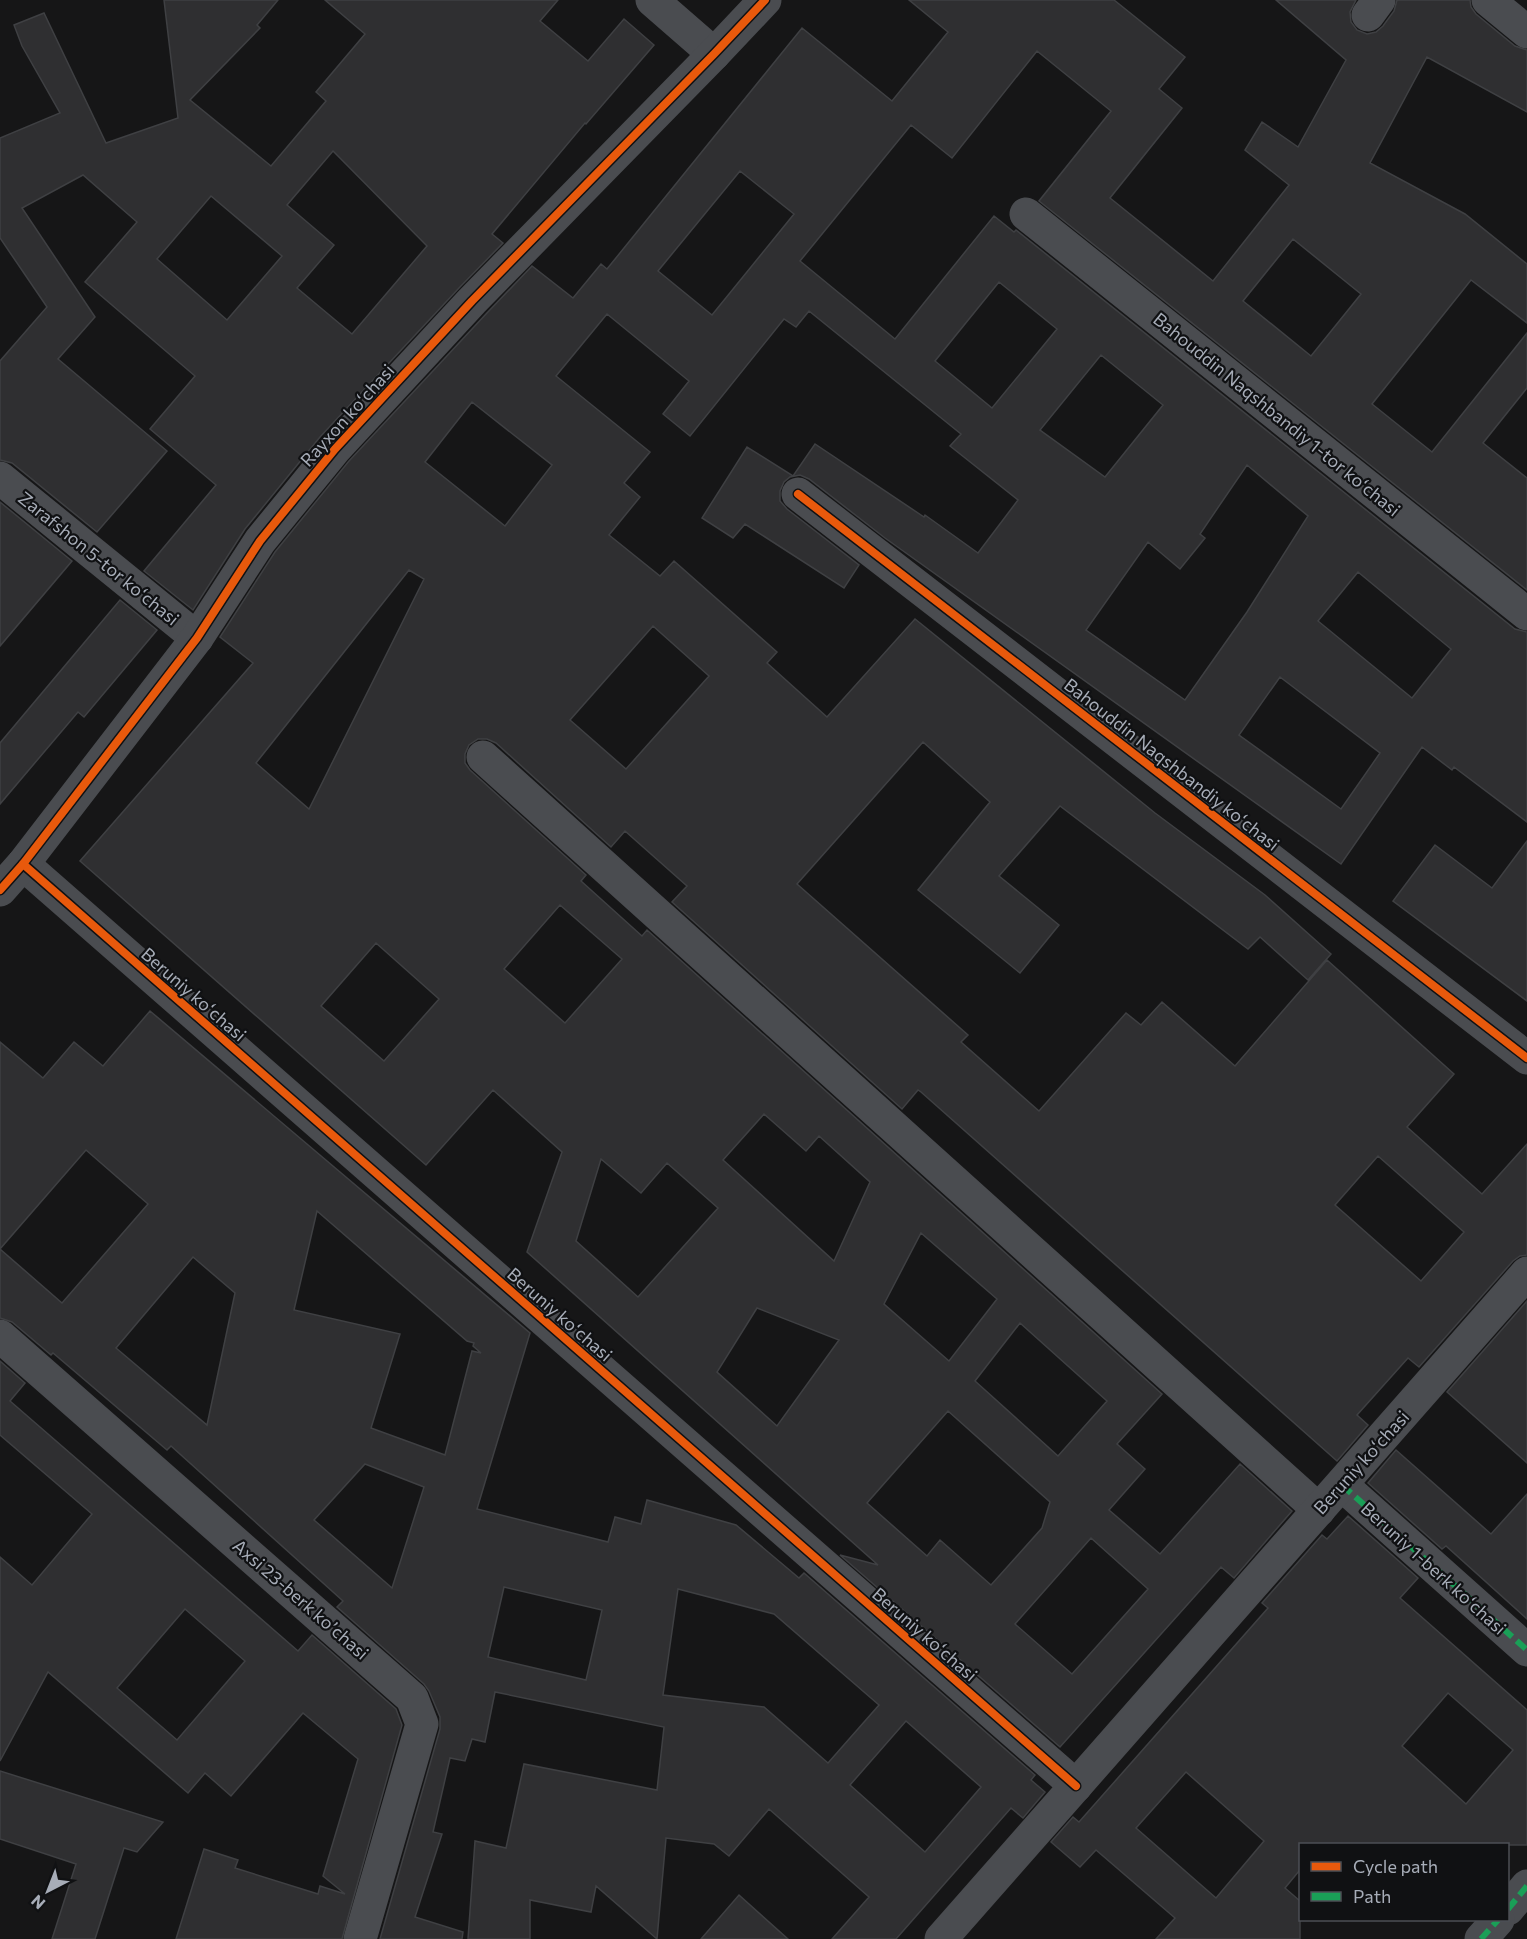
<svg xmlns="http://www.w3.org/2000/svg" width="1527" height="1939" font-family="Commissioner,sans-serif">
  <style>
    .building { fill: #2f2f31; stroke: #3f4043; stroke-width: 1.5; fill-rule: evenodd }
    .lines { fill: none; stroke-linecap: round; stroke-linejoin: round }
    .minor { stroke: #4a4c50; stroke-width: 33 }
    .quiet { stroke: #1a9f57; stroke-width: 6; stroke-dasharray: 12 6; stroke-linecap: butt }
    .cycleway-casing { stroke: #101113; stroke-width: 11 }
    .cycleway { stroke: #e8590c; stroke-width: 8 }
    .labels { text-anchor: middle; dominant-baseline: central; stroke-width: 4.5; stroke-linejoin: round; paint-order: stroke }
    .street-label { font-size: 18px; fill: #a7adb8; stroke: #101113 }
  </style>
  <rect width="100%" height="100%" fill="#161617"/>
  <g class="building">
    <path d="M 164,0 L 278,0 L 257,25 L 260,28 L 190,100 L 271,166 L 326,101 L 316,92 L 365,34 L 325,0 L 558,0 L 540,21 L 588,61 L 624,19 L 654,45 L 586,124 L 585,123 L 492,234 L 503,243 L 459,288 L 320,437 L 245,529 L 193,610 L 144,571 L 216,485 L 150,429 L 195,376 L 85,282 L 137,222 L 83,175 L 22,208 L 95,317 L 58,359 L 167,451 L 97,532 L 12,463 L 0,460 L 0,361 L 47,307 L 0,238 L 0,138 L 60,113 L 22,46 L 14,25 L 44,13 L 106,143 L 178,118 ZM 333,151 L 427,246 L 352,334 L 297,288 L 334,245 L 287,205 ZM 211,196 L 282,256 L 227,320 L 157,259 Z"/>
    <path d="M 909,0 L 1114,0 L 1185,57 L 1159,89 L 1182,108 L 1110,198 L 1213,281 L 1289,185 L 1245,150 L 1262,122 L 1298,147 L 1346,60 L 1276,0 L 1356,0 L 1350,12 L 1351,22 L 1357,30 L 1367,34 L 1376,32 L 1383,26 L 1394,11 L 1397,0 L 1470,0 L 1471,7 L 1476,14 L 1515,46 L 1527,50 L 1527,112 L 1427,57 L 1370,163 L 1465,214 L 1527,264 L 1527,323 L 1471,280 L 1372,404 L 1432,452 L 1527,333 L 1527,388 L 1483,443 L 1527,478 L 1527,590 L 1039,201 L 1111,111 L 1037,51 L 952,158 L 911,125 L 800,261 L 895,339 L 994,216 L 1014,232 L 1016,230 L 1515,629 L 1527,632 L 1527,822 L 1454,767 L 1452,770 L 1422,747 L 1341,864 L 885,538 L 809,479 L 800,475 L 790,477 L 784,482 L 780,491 L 780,501 L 787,509 L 859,565 L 844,588 L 745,524 L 733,538 L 702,518 L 747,447 L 793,476 L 815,444 L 924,517 L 925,515 L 978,553 L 1018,500 L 950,446 L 961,434 L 809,311 L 796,327 L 784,319 L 690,436 L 663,414 L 689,381 L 607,314 L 556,376 L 650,452 L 624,483 L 640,497 L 609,535 L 660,576 L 674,561 L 777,652 L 767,663 L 827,717 L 915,619 L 1155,813 L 1265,895 L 1331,954 L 1308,980 L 1260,937 L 1248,949 L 1060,806 L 999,876 L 1059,925 L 1020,973 L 918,890 L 990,802 L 923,742 L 797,884 L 968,1035 L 961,1042 L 1039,1111 L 1126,1013 L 1141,1025 L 1162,1002 L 1235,1066 L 1327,960 L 1454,1074 L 1407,1127 L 1482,1194 L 1527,1144 L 1527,1255 L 1520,1256 L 1513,1261 L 1419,1367 L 1408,1358 L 1357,1415 L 1368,1425 L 1337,1461 L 921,1092 L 918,1090 L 902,1109 L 672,902 L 687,886 L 625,831 L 611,847 L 496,743 L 487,739 L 478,739 L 469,745 L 465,754 L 465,763 L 470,770 L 586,875 L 581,881 L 642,936 L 647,930 L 1162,1394 L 1117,1444 L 1145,1469 L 1109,1510 L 1160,1554 L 1240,1464 L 1292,1511 L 1234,1578 L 1221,1567 L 1060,1747 L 840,1555 L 878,1565 L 527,1252 L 562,1152 L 493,1090 L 426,1165 L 80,861 L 253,663 L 220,637 L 275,552 L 349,461 L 486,314 L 532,266 L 573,298 L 601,264 L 607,269 L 802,28 L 892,101 L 948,32 ZM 740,171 L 794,214 L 712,315 L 658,271 ZM 1293,239 L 1361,294 L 1311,356 L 1243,301 ZM 999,282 L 1057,329 L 992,408 L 935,361 ZM 1101,355 L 1163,405 L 1105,477 L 1040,430 ZM 472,402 L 552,465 L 505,526 L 425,462 ZM 1247,465 L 1308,516 L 1247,612 L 1185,700 L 1086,630 L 1148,542 L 1180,569 L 1205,538 L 1200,534 ZM 409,570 L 424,579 L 309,809 L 256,763 ZM 1358,572 L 1451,649 L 1412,698 L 1318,621 ZM 653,626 L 709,676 L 626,769 L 570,720 ZM 1280,677 L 1380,753 L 1341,809 L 1239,735 ZM 560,905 L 622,959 L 565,1023 L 504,969 ZM 376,943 L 439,999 L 384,1061 L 321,1006 ZM 764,1114 L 806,1151 L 819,1136 L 870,1182 L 834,1261 L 723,1160 ZM 1378,1156 L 1464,1232 L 1421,1281 L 1335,1205 ZM 601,1159 L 641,1193 L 667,1163 L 718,1208 L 638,1297 L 576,1241 ZM 921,1233 L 997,1299 L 949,1361 L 884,1304 ZM 757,1308 L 839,1340 L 777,1426 L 717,1372 ZM 1020,1323 L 1107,1401 L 1058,1456 L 975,1381 ZM 948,1411 L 1050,1502 L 1042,1528 L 991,1585 L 940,1540 L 927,1556 L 867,1503 ZM 1091,1538 L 1148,1589 L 1072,1674 L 1015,1624 Z"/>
    <polygon points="0,502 72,561 0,646"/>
    <polygon points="120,600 157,630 84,717 78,712 0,804 0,743"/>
    <polygon points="1527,841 1527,1001 1393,901 1435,845 1492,888"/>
    <path d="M 150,1011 L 530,1333 L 477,1509 L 608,1542 L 615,1517 L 641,1524 L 647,1500 L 736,1525 L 799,1578 L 804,1573 L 1035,1775 L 1031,1780 L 1045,1792 L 1023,1818 L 1011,1808 L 896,1939 L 832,1939 L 869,1897 L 769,1809 L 729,1856 L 714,1844 L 666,1838 L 657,1939 L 596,1886 L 591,1912 L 530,1900 L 530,1939 L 468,1939 L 475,1841 L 506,1848 L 524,1764 L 657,1790 L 664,1727 L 495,1692 L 485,1742 L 472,1739 L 465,1761 L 450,1758 L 433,1832 L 442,1834 L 415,1917 L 463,1932 L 462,1939 L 380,1939 L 440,1729 L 440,1717 L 429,1691 L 424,1684 L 337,1607 L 343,1601 L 171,1446 L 167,1450 L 53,1353 L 51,1355 L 12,1322 L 0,1318 L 0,1042 L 43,1078 L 74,1042 L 103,1066 ZM 86,1150 L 148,1204 L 62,1303 L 0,1249 ZM 317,1211 L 467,1341 L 474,1343 L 473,1346 L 481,1353 L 472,1351 L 445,1455 L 371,1428 L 400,1334 L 294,1310 ZM 193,1257 L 235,1293 L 207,1425 L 116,1348 ZM 365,1464 L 424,1487 L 392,1588 L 314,1520 ZM 504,1587 L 602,1610 L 586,1680 L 488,1657 ZM 678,1589 L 774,1614 L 879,1705 L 828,1763 L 764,1707 L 663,1695 ZM 906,1721 L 981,1787 L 925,1852 L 850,1785 Z"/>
    <polygon points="1527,1301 1527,1463 1447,1392"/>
    <path d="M 0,1361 L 25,1383 L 10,1401 L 298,1651 L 312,1635 L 396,1709 L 402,1725 L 342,1939 L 176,1939 L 204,1849 L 238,1860 L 235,1868 L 318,1894 L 320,1886 L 345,1894 L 323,1876 L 358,1759 L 303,1713 L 231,1796 L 205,1773 L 188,1793 L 48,1672 L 0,1761 L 0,1557 L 32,1585 L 92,1514 L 0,1435 ZM 185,1609 L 245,1661 L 177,1740 L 117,1688 Z"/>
    <polygon points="1396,1450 1491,1534 1527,1494 1527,1619 1446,1546 1442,1549 1368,1483"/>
    <path d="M 1348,1516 L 1418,1578 L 1400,1598 L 1527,1710 L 1527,1845 L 1300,1845 L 1300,1872 L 1299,1871 L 1285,1888 L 1300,1901 L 1300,1939 L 1156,1939 L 1175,1918 L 1096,1850 L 1080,1867 L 1051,1842 L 1073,1817 L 1079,1822 L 1268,1608 L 1262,1603 L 1322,1535 L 1327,1539 ZM 1448,1693 L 1513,1750 L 1466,1804 L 1402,1746 ZM 1186,1772 L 1264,1841 L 1216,1898 L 1136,1828 Z"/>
    <polygon points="0,1771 163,1822 137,1852 124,1848 95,1939 52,1939 76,1864 0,1839"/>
    <polygon points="739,1895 788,1939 701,1939"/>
  </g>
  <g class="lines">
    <g class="minor">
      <polyline points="652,0 714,54"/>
      <polyline points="1488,0 1527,32"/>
      <polyline points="1368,15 1379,0"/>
      <polyline points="1026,214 1527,614"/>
      <polyline points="0,478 197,638"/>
      <polyline points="798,494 1527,1058"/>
      <polyline points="483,757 1319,1510"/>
      <polyline points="23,864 1076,1786"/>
      <polyline points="0,890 23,864 197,638 260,541 335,449 472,301 714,54 765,0"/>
      <polyline points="0,1336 412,1698 422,1724 360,1939"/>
      <polyline points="1342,1485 1527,1650"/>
      <polyline points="1508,1909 1527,1886"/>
      <polyline points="941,1939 1527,1273"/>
      <polyline points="1481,1939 1498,1920"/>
    </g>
    <g class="quiet">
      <polyline points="1342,1485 1527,1650"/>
      <polyline points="1508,1909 1527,1886"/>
      <polyline points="1481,1939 1498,1920"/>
    </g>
    <g class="cycleway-casing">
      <g id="cycleway">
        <polyline points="798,494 1527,1058"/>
        <polyline points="23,864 1076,1786"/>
        <polyline points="0,890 23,864 197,638 260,541 335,449 472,301 714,54 765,0"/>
      </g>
    </g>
    <use href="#cycleway" class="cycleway"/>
  </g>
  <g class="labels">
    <g class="street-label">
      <text transform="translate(1277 414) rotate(39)">Bahouddin Naqshbandiy 1-tor koʻchasi</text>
      <text transform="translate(347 415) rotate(-48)">Rayxon koʻchasi</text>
      <text transform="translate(99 558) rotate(39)">Zarafshon 5-tor koʻchasi</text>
      <text transform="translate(1172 764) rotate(38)">Bahouddin Naqshbandiy koʻchasi</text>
      <text transform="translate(194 994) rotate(41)">Beruniy koʻchasi</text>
      <text transform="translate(560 1314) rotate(41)">Beruniy koʻchasi</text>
      <text transform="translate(1361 1462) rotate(-48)">Beruniy koʻchasi</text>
      <text transform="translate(1434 1568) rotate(42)">Beruniy 1-berk koʻchasi</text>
      <text transform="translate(301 1599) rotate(41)">Аxsi 23-berk koʼchasi</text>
      <text transform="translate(925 1634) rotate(41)">Beruniy koʻchasi</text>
    </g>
  </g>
  <rect x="1299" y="1843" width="210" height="78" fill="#101113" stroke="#4c4f55" stroke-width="1.5"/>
  <rect x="1311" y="1862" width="30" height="9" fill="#e8590c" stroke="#4c4f55" stroke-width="1.5"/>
  <text x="1353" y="1873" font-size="18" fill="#a7adb8">Cycle path</text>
  <rect x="1311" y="1892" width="30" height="9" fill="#1a9f57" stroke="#4c4f55" stroke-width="1.5"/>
  <text x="1353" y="1903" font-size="18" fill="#a7adb8">Path</text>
  <g transform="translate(48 1891) rotate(222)" stroke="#101113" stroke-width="4.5" paint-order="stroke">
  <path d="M0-4.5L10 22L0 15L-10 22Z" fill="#a7adb8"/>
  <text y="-9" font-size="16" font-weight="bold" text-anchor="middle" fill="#a7adb8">N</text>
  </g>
</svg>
